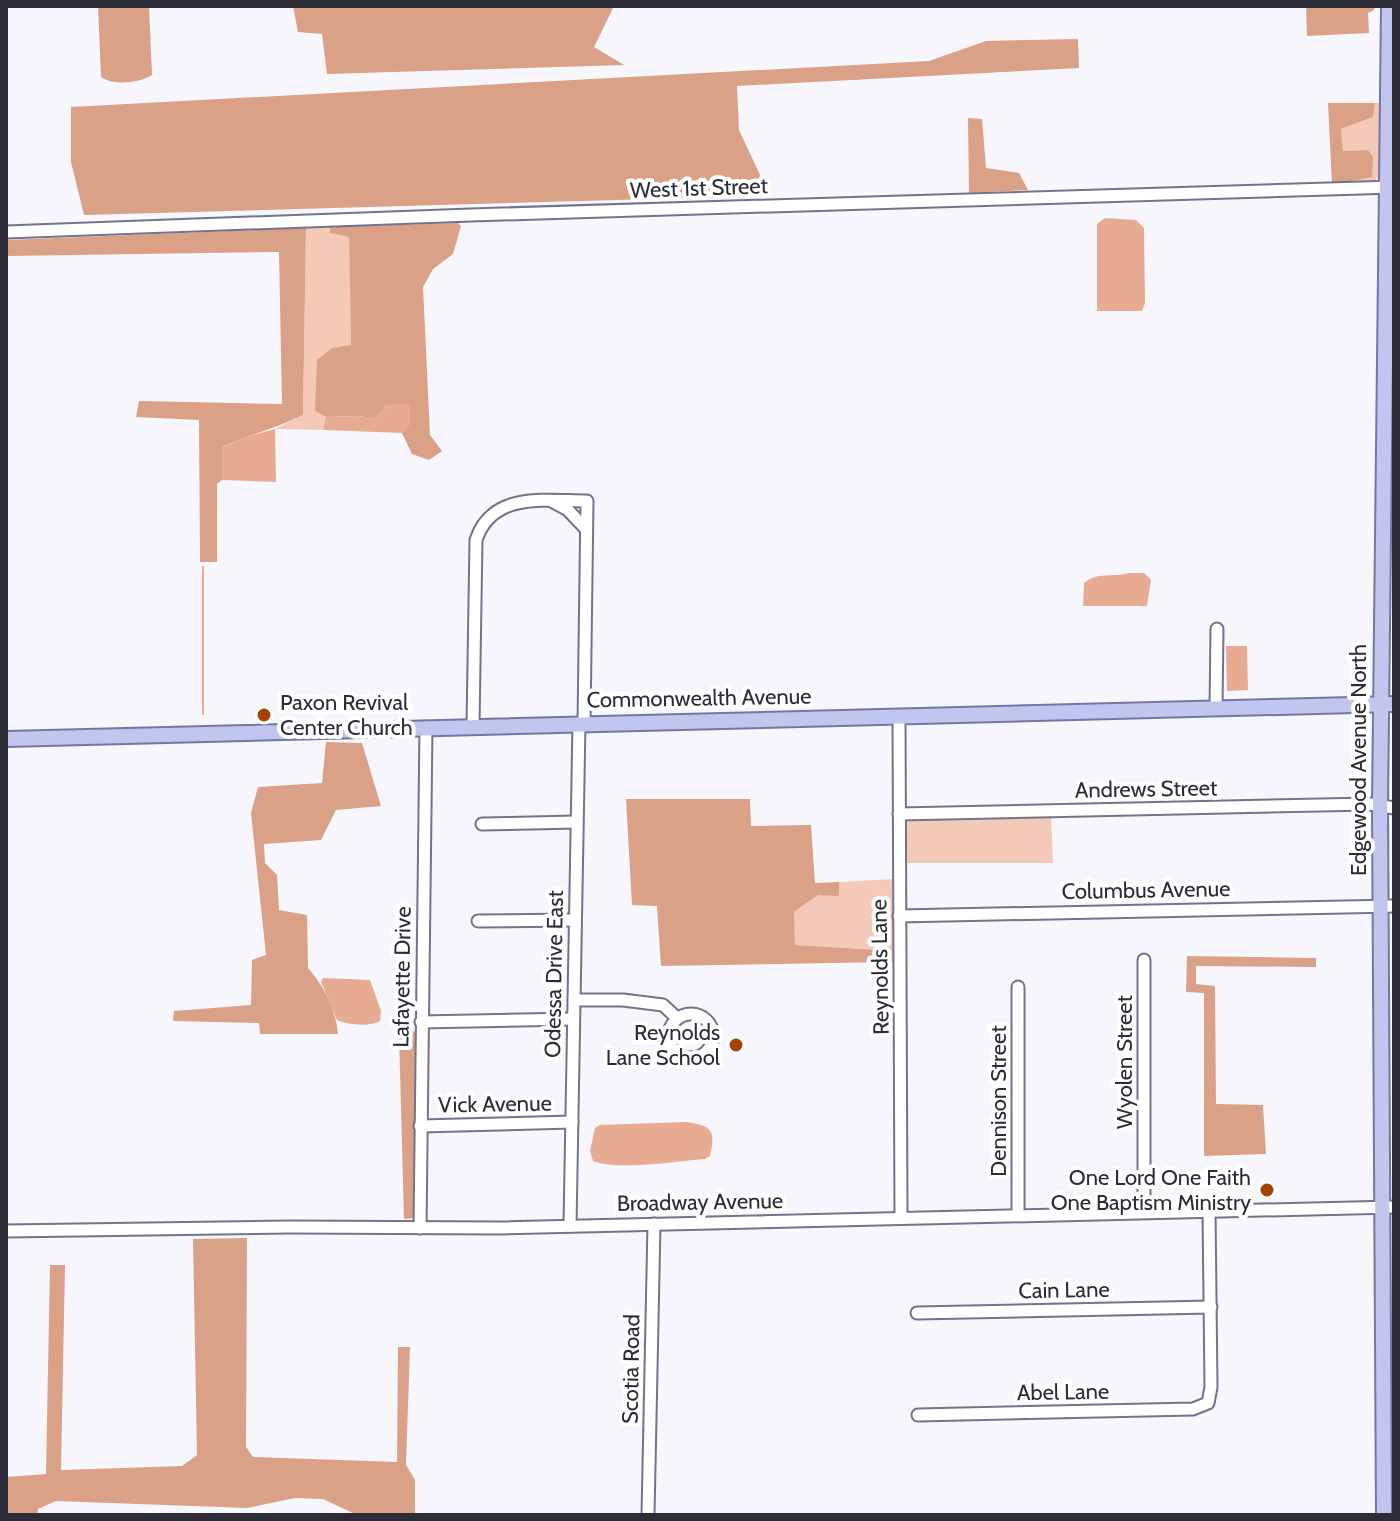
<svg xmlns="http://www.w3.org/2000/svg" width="1400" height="1521" font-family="Cabin,sans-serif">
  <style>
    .green { fill: #f3cab8 }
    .forest { fill: #dba187 }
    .water { fill: #e7ab91 }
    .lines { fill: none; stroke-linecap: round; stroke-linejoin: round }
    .stream { stroke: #e7ab91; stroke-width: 2 }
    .minor-casing { stroke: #71748b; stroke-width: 15 }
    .major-casing { stroke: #7377a5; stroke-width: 18 }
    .minor { stroke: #fff; stroke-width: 11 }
    .major { stroke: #c2c5ed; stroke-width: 14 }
    .poi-dot { fill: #a54302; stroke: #fff; stroke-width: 3 }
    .labels { text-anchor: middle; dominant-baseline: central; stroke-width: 8; stroke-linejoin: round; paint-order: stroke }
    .street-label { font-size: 22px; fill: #2b2c36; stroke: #fff }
    .poi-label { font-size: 22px; fill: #2b2c36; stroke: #fff; text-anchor: end }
  </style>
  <rect width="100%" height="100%" fill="#f6f6fc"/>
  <g class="green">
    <polygon points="1375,103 1380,103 1379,176 1373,183 1332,185 1368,150 1343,151 1341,129 1373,117"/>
    <polygon points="330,227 331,233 349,237 351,345 315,411 326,417 323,427 325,430 275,429 303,415 306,228"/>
    <polygon points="1051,815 1053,863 902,863 902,823 906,819"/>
    <polygon points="894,879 896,962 888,962 879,950 795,945 794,912 818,895 838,895 839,882"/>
  </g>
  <g class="forest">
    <path d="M 98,6 L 149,6 L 152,75 C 139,83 114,86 101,77 Z"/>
    <polygon points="293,6 614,6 594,47 624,65 327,74 322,34 298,32"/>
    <polygon points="1306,6 1375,6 1374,10 1368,13 1369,33 1307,36"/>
    <polygon points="1078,39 1079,68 737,86 739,130 767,190 761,196 84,215 71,162 71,107 929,61 986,41"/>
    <polygon points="1328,103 1375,103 1373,117 1341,129 1343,151 1368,150 1373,157 1372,177 1332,185"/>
    <polygon points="968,118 982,119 986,168 1019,173 1028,190 969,193"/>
    <polygon points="458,223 461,226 453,254 433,269 423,287 430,435 442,451 429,460 412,454 402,433 410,424 410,406 387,405 377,417 371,419 360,416 326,417 315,411 317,360 332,348 351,345 349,237 330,233 330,227"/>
    <path d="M 306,228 L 303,415 C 277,428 249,435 222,447 L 222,480 L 217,484 L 217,562 L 200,562 L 199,420 L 136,417 L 139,401 L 282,404 L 279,252 L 6,256 L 6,240 Z"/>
    <path d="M 326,742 L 362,743 L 381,806 L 336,810 L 321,840 L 264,844 L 265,863 L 277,875 L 279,910 L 307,915 L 308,968 C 324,986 336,1010 338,1034 L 260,1034 L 259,1023 L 173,1021 L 174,1011 L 251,1005 L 252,960 L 266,955 L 251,813 L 258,787 L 322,783 Z"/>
    <polygon points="626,799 750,799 751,826 811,825 815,883 839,882 839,896 818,895 794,912 795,945 879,950 888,962 661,966 657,906 632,905"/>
    <polygon points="1187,956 1316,958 1316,967 1196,966 1196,984 1215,986 1216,1104 1263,1105 1266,1154 1204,1156 1204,993 1186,992"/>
    <polygon points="416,1031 417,1213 415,1218 404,1219 399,1034"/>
    <polygon points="247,1238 246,1447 253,1457 397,1462 398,1347 410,1347 406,1465 415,1480 415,1515 357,1515 323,1499 295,1498 247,1508 56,1501 38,1509 37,1515 6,1515 6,1477 46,1474 50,1265 65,1265 61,1470 182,1466 197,1455 193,1239"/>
  </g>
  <g class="water">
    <polygon points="1105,218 1136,220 1144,228 1145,303 1142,311 1097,311 1097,224"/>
    <polygon points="404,404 410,406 410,425 402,433 325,430 323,428 326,417 360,416 371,419 377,417 387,405"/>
    <polygon points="275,429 276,482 222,480 222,447 246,437"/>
    <path d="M 1129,573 L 1144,573 L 1151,580 L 1147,606 L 1083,606 L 1084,583 C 1099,571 1114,578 1129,573 Z"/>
    <polygon points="1247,646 1248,690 1227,691 1226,646"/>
    <path d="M 323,978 L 370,980 L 381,1011 L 380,1021 C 370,1027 348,1025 337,1020 L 321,982 Z"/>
    <path d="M 685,1122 C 710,1125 717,1129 710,1156 L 705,1159 C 677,1161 617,1171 593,1161 L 590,1151 L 595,1128 L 600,1125 Z"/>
  </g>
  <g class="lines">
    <polyline class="stream" points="203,714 203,567"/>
    <g class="minor-casing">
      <g id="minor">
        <polyline points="6,232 471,215 1394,187"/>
        <polyline points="553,502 568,510 586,529"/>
        <polyline points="1216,708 1217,629"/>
        <polyline points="899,716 901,1217"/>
        <path d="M 473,725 L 476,540 C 492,491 546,501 587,501 L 584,722"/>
        <polyline points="899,814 1370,804 1394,808"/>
        <polyline points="482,824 576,822"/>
        <polyline points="899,916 1394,906"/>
        <polyline points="478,921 575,920"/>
        <polyline points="1144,960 1144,1211"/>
        <polyline points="1018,987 1018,1215"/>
        <polyline points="574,1000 623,1000 663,1005 677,1018"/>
        <circle cx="691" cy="1036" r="22"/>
        <polyline points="421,1022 573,1019"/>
        <polyline points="420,1126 572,1122"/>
        <polyline points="570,1226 579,723"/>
        <polyline points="420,1228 426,727"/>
        <polyline points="6,1231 290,1227 500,1228 1394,1207"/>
        <polyline points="917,1313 1211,1307"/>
        <polyline points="918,1415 1193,1409 1208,1403 1211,1387 1209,1210"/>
        <polyline points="648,1515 654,1224"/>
      </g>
    </g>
    <g class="major-casing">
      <g id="major">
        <polyline points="6,739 1394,704"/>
        <polyline points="1384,1515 1380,805 1389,6"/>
      </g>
    </g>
    <use href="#minor" class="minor"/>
    <use href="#major" class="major"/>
  </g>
  <g class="poi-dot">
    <circle cx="264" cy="715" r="8"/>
    <circle cx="736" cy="1045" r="8"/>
    <circle cx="1267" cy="1190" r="8"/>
  </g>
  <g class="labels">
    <g class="street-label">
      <text transform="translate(699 188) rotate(-2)">West 1st Street</text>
      <text transform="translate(699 698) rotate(-1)">Commonwealth Avenue</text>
      <text transform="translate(1358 760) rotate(-90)">Edgewood Avenue North</text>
      <text transform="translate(1146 789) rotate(-1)">Andrews Street</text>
      <text transform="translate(1146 890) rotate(-1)">Columbus Avenue</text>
      <text transform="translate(880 967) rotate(-91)">Reynolds Lane</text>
      <text transform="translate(554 974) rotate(-89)">Odessa Drive East</text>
      <text transform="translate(402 977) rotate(-89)">Lafayette Drive</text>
      <text transform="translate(1124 1062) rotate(-90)">Wyolen Street</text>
      <text transform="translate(998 1101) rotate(-90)">Dennison Street</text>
      <text transform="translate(495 1104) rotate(-1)">Vick Avenue</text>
      <text transform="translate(700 1202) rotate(-1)">Broadway Avenue</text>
      <text transform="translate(1064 1290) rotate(-1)">Cain Lane</text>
      <text transform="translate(631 1369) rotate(-89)">Scotia Road</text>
      <text transform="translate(1063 1392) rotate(-1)">Abel Lane</text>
    </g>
    <g class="poi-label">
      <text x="280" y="702" text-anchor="start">Paxon Revival<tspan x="280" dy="25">Center Church</tspan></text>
      <text x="720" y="1032">Reynolds<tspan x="720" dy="25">Lane School</tspan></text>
      <text x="1251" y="1177">One Lord One Faith<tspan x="1251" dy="25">One Baptism Ministry</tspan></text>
    </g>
  </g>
  <rect width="1400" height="1521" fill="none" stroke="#2b2c36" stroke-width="16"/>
</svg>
